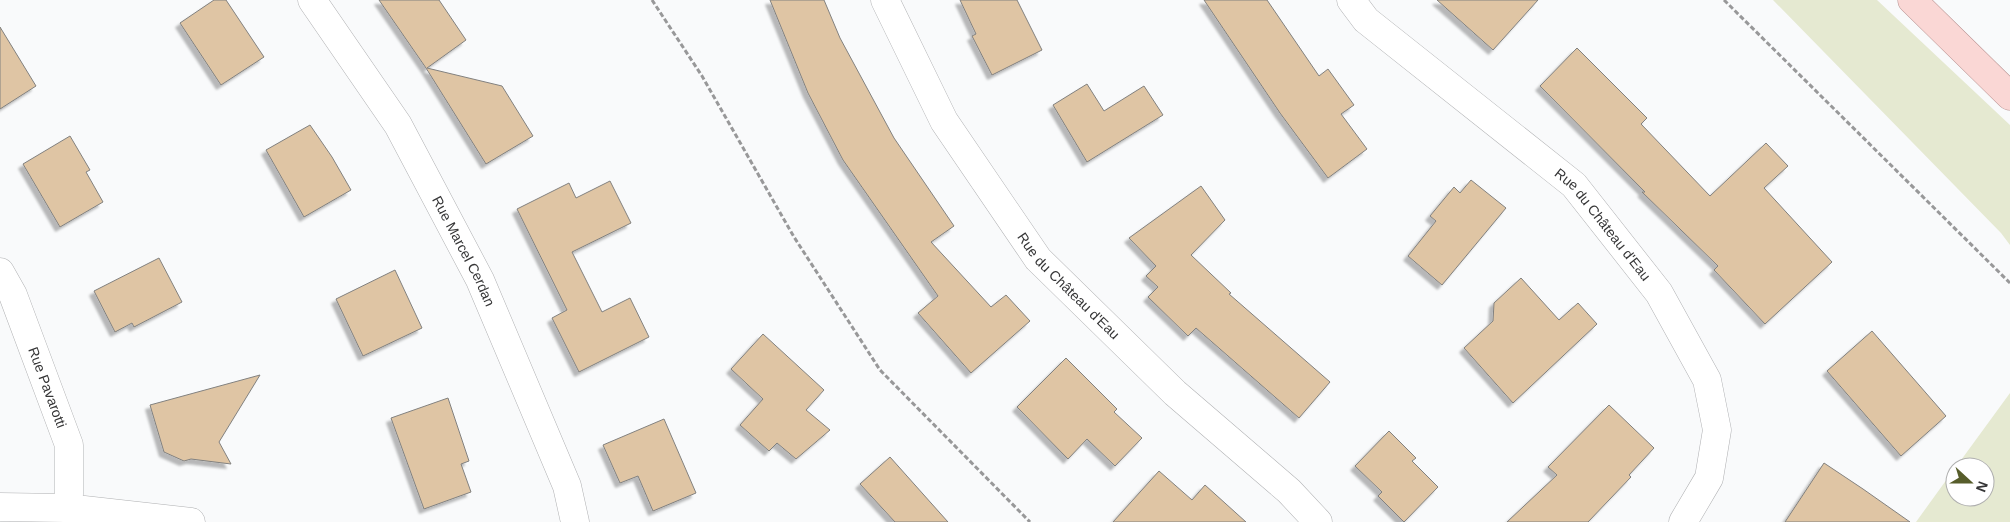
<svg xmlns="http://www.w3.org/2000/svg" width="2010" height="522" font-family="Arial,sans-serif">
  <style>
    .green { fill: #e5e9d1 }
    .building { fill: #dfc5a4; stroke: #82817f; filter: url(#shadow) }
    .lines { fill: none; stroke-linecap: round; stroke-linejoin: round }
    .minor-casing { stroke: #b0b1b3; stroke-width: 29 }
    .major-casing { stroke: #b38d8c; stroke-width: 29 }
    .path { stroke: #989899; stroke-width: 3; stroke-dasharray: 5 2.5; stroke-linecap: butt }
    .minor { stroke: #fff; stroke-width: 28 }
    .major { stroke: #fad7d5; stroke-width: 28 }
    .labels { text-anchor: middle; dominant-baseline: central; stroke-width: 5; stroke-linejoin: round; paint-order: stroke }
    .street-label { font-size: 14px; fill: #363637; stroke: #fff }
  </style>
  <defs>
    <filter id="shadow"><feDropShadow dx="-4.5" dy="4.5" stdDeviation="1" flood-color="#0004"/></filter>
  </defs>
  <rect width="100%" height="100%" fill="#f9fafb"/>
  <g class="green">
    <polygon points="1773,0 1877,0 2010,125 2010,245 2001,233"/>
    <polygon points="2010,393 2010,522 1916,522 1955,468 1955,497 1985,497 1985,467 1956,467"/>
  </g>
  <g class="building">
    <polygon points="214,0 226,0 264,57 221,85 180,23"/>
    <polygon points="379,0 439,0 466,40 427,68 502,86 533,136 486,164 426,68"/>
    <polygon points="770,0 824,0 840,38 894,138 954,226 931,242 991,307 1006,295 1030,321 971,373 918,313 938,296 843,160 808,93"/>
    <polygon points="960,0 1017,0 1042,50 992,75 972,36 976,34"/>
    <polygon points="1204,0 1267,0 1319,76 1328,69 1354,105 1341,114 1367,149 1328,178 1280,113"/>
    <polygon points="1437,0 1538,0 1493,50"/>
    <polygon points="0,27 36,86 0,109"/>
    <polygon points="1577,48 1647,118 1641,124 1710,196 1766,143 1788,166 1764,188 1832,262 1765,324 1714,270 1718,266 1642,192 1645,192 1540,86"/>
    <polygon points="1087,84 1104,111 1144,86 1163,115 1087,162 1053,105"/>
    <polygon points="310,125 332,157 351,190 304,217 266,150"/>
    <polygon points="70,136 90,170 86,172 103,202 60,227 23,164"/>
    <polygon points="1471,180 1506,208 1442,285 1408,256 1436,221 1430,216 1454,187 1460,193"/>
    <polygon points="610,181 631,223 572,252 602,312 630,298 649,337 579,372 552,318 567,310 517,209 569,183 576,198"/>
    <polygon points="1201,186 1225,220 1191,255 1231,293 1229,294 1330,382 1299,418 1196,328 1188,336 1148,297 1158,287 1146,276 1156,266 1129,238"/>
    <polygon points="159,258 182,302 134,327 132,323 115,332 94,291"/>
    <polygon points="395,270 422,328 363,356 336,299"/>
    <polygon points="1521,278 1559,320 1578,303 1597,324 1513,403 1464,348 1493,321 1494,303"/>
    <polygon points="1872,331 1946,416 1901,456 1827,371"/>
    <polygon points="763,334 824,390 806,410 830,430 796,459 777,443 769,451 740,425 763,399 731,369"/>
    <polygon points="1066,358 1117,409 1114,412 1142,438 1115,466 1087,439 1068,459 1017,407"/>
    <polygon points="260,375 219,442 231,464 191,459 184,461 164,452 150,405"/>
    <polygon points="448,398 469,461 461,464 471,492 424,509 391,418"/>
    <polygon points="1609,405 1654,448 1629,475 1631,477 1588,522 1507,522 1557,475 1548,467"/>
    <polygon points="664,419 696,493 653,511 638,476 620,483 603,445"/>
    <polygon points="1389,431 1416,458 1412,461 1438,487 1404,522 1378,496 1382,492 1355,466"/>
    <polygon points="890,457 948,522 895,522 860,484"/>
    <polygon points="1824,463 1863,489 1910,522 1785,522"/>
    <polygon points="1159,471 1192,500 1205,485 1246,522 1113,522"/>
  </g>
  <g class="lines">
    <g class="minor-casing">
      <g id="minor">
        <path id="s1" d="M 312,0 L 398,125 L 480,280 L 567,486 L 575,522"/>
        <path id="s2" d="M 885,0 L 944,121 L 1038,259 L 1175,393 L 1289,491 L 1318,522"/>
        <path id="s3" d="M 1351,0 L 1366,20 L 1574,185 L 1659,293 L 1707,380 L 1717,430 L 1709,478 L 1683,522"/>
        <path id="s4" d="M 0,272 L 13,295 L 69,445 L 69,494 L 66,508"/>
        <polyline points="0,507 66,508 191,522"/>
      </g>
    </g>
    <g class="major-casing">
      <polyline id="major" points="1912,0 2010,96"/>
    </g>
    <g class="path">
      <polyline points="652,0 702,76 794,237 880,370 1030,522"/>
      <polyline points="1724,0 2010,283"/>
    </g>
    <use href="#minor" class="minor"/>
    <use href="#major" class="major"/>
  </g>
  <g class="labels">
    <g class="street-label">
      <text stroke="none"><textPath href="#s3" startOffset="339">Rue du Château d'Eau</textPath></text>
      <text stroke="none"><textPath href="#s1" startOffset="294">Rue Marcel Cerdan</textPath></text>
      <text stroke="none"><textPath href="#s2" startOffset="342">Rue du Château d'Eau</textPath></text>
      <text stroke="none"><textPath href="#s4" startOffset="125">Rue Pavarotti</textPath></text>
    </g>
  </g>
  <g transform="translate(1970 482) rotate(111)"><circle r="24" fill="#ffffff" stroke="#afafaf"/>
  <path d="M0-4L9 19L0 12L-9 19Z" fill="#575d2b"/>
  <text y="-8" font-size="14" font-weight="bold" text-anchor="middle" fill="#363637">N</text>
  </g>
</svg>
